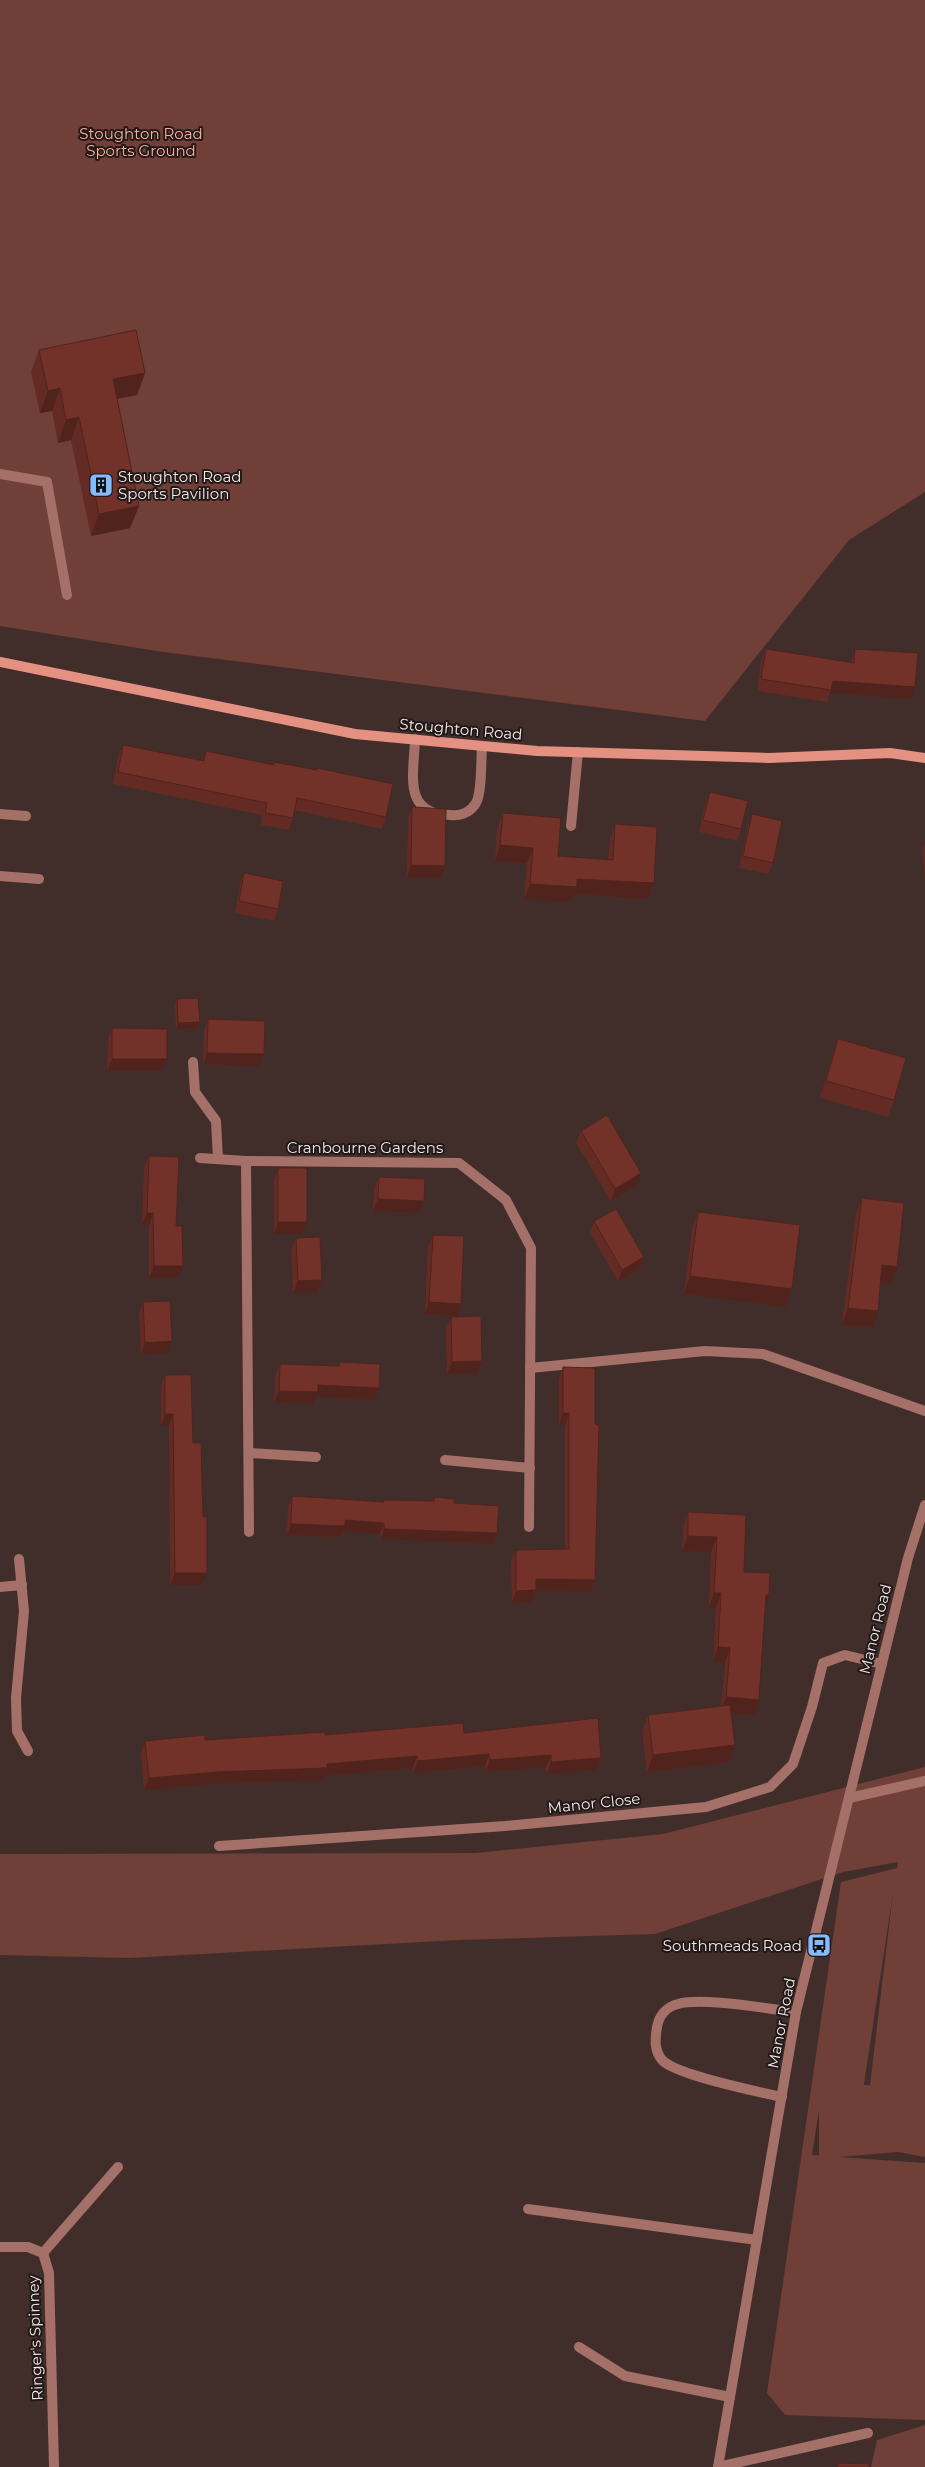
<svg xmlns="http://www.w3.org/2000/svg" width="925" height="2467" font-family="Montserrat,sans-serif">
  <style>
    .green { fill: #703f37; fill-rule: evenodd }
    .lines { fill: none; stroke-linecap: round; stroke-linejoin: round }
    .lane { stroke: #a47067; stroke-width: 10 }
    .street { stroke: #a47067; stroke-width: 10 }
    .secondary { stroke: #e49182; stroke-width: 10 }
    .wall { fill: #632b23 }
    .shaded-wall { fill: #50231d }
    .building { fill: #733229; stroke: #50231d }
    .labels { text-anchor: middle; dominant-baseline: central; stroke-width: 4; stroke-linejoin: round; paint-order: stroke }
    .park-label { font-size: 15px; fill: #ffae9f; stroke: #211917 }
    .poi-label { font-size: 15px; fill: #f5e8e6; stroke: #211917; text-anchor: start }
    .street-label { font-size: 15px; fill: #f5e8e6; stroke: #211917 }
  </style>
  <rect width="100%" height="100%" fill="#412e2b"/>
  <g class="green">
    <polygon points="0,0 925,0 925,492 849,540 705,721 163,652 0,626"/>
    <path d="M 925,1767 L 925,2157 L 898,2152 L 839,2157 L 925,2163 L 925,2420 L 785,2415 L 767,2393 L 841,1882 L 897,1868 L 898,1862 L 843,1872 L 655,1934 L 459,1940 L 130,1958 L 0,1955 L 0,1854 L 476,1853 L 663,1834 ZM 893,1893 L 870,2085 L 864,2085 L 864,2084 ZM 819,2110 L 819,2155 L 812,2155 Z"/>
    <polygon points="925,2425 925,2467 871,2467 877,2440"/>
  </g>
  <g class="lines">
    <g class="lane">
      <polyline points="0,474 47,482 67,595"/>
      <path d="M 415,739 C 414,774 402,814 450,815 C 461,816 470,813 476,803 C 482,793 481,759 482,746"/>
      <polyline points="0,814 26,816"/>
      <polyline points="571,826 578,752"/>
      <polyline points="0,876 39,879"/>
      <polyline points="193,1062 195,1092 216,1121 218,1159"/>
      <path d="M 782,2097 C 759,2092 676,2075 662,2060 C 654,2050 655,2039 657,2027 C 659,2016 666,2007 678,2004 C 703,1997 768,2009 796,2012"/>
      <polyline points="528,2209 757,2240"/>
      <polyline points="579,2347 625,2376 730,2397"/>
      <polyline points="718,2467 868,2433"/>
    </g>
    <g class="street">
      <polyline points="200,1158 246,1161 459,1163 506,1200 531,1248 529,1527"/>
      <polyline points="246,1161 249,1532"/>
      <polyline points="530,1368 705,1351 763,1354 925,1411"/>
      <polyline points="250,1453 316,1457"/>
      <polyline points="445,1460 530,1468"/>
      <polyline points="19,1559 24,1611 16,1698 17,1731 28,1751"/>
      <polyline points="0,1587 22,1585"/>
      <polyline points="849,1798 925,1781"/>
      <polyline points="219,1846 505,1826 706,1807 770,1787 793,1764 812,1707 823,1663 845,1655 882,1664"/>
      <polyline points="0,2247 28,2247 43,2253 49,2273 54,2467"/>
      <polyline points="43,2253 118,2167"/>
      <polyline points="718,2467 796,2012 908,1558 925,1505"/>
    </g>
    <polyline class="secondary" points="0,662 355,734 537,751 769,758 890,753 925,758"/>
  </g>
  <g class="wall">
    <polygon points="39,350 145,373 137,395 117,399 139,506 130,528 91,536 71,440 58,443 52,411 40,413 31,372"/>
    <polygon points="766,649 851,662 855,649 911,699 830,693 827,702 757,691 761,661"/>
    <polygon points="123,745 203,760 206,751 273,765 274,762 386,817 382,829 294,810 293,818 289,830 261,825 262,815 113,784 118,757"/>
    <polygon points="710,792 741,829 737,841 699,832 705,804"/>
    <polygon points="412,807 440,878 407,877 408,819"/>
    <polygon points="503,813 558,856 608,860 610,839 615,824 648,899 574,894 571,902 524,899 527,863 495,861 497,829"/>
    <polygon points="752,814 773,863 768,874 739,868 748,826"/>
    <polygon points="925,843 925,883 923,849"/>
    <polygon points="244,873 278,909 274,921 235,913 240,885"/>
    <polygon points="177,999 198,1028 176,1029 175,1005"/>
    <polygon points="208,1019 259,1066 203,1064 204,1031"/>
    <polygon points="112,1028 167,1059 162,1071 107,1071 108,1040"/>
    <polygon points="838,1039 894,1100 888,1117 820,1098 832,1057"/>
    <polygon points="581,1131 637,1185 611,1201 576,1143"/>
    <polygon points="149,1156 176,1226 179,1278 149,1278 149,1225 142,1225 144,1168"/>
    <polygon points="278,1168 307,1222 302,1234 274,1234 274,1180"/>
    <polygon points="379,1177 424,1201 419,1213 373,1211 374,1189"/>
    <polygon points="862,1198 891,1284 881,1282 873,1327 842,1325 856,1214"/>
    <polygon points="698,1212 792,1289 785,1307 684,1294 692,1229"/>
    <polygon points="594,1221 644,1257 640,1269 618,1281 590,1233"/>
    <polygon points="433,1235 461,1304 457,1316 425,1314 428,1247"/>
    <polygon points="296,1238 322,1280 317,1292 293,1293 291,1250"/>
    <polygon points="143,1302 172,1341 168,1353 141,1354 139,1314"/>
    <polygon points="451,1317 482,1361 478,1373 447,1374 446,1329"/>
    <polygon points="340,1362 375,1400 316,1397 313,1404 274,1402 275,1376 280,1364 338,1366"/>
    <polygon points="563,1367 595,1580 591,1592 536,1591 532,1602 512,1603 511,1562 516,1550 565,1549 565,1425 559,1425 559,1379"/>
    <polygon points="165,1375 193,1443 202,1585 170,1585 169,1426 161,1426 161,1387"/>
    <polygon points="292,1496 384,1502 384,1500 433,1501 435,1497 454,1503 493,1544 380,1539 380,1534 343,1531 341,1537 287,1535 288,1507"/>
    <polygon points="688,1512 746,1515 744,1572 765,1606 754,1715 731,1713 729,1762 647,1772 642,1732 648,1715 721,1706 725,1662 713,1662 716,1608 709,1607 711,1552 682,1551 683,1527"/>
    <polygon points="464,1733 601,1758 597,1770 547,1774 546,1767 486,1772 485,1766 413,1773 413,1768 324,1776 323,1780 213,1784 144,1790 141,1753 145,1741 325,1735"/>
  </g>
  <g class="shaded-wall">
    <polygon points="145,373 137,395 105,401 113,379"/>
    <polygon points="60,388 52,411 40,413 48,391"/>
    <polygon points="79,417 71,440 58,443 66,420"/>
    <polygon points="139,506 130,528 91,536 99,514"/>
    <polygon points="833,681 915,687 911,699 830,693"/>
    <polygon points="500,845 533,848 527,863 495,861"/>
    <polygon points="411,865 445,866 440,878 407,877"/>
    <polygon points="577,879 654,883 648,899 574,894 571,902 524,899 530,884"/>
    <polygon points="200,1022 198,1028 176,1029 178,1023"/>
    <polygon points="207,1053 264,1054 259,1066 203,1064"/>
    <polygon points="112,1059 167,1059 162,1071 107,1071"/>
    <polygon points="641,1173 637,1185 611,1201 615,1189"/>
    <polygon points="378,1199 424,1201 419,1213 373,1211"/>
    <polygon points="147,1213 153,1213 149,1225 142,1225"/>
    <polygon points="278,1222 307,1222 302,1234 274,1234"/>
    <polygon points="644,1257 640,1269 618,1281 622,1270"/>
    <polygon points="882,1265 897,1267 891,1284 876,1282"/>
    <polygon points="154,1266 183,1266 179,1278 149,1278"/>
    <polygon points="690,1276 792,1289 785,1307 684,1294"/>
    <polygon points="322,1280 317,1292 293,1293 298,1281"/>
    <polygon points="429,1302 461,1304 457,1316 425,1314"/>
    <polygon points="848,1308 878,1311 873,1327 842,1325"/>
    <polygon points="172,1341 168,1353 141,1354 145,1343"/>
    <polygon points="482,1361 478,1373 447,1374 452,1362"/>
    <polygon points="318,1385 379,1388 375,1400 316,1397 313,1404 274,1402 279,1391"/>
    <polygon points="563,1413 569,1413 565,1425 559,1425"/>
    <polygon points="165,1414 173,1414 169,1426 161,1426"/>
    <polygon points="345,1520 384,1523 380,1534 343,1531 341,1537 287,1535 291,1524"/>
    <polygon points="384,1529 497,1533 493,1544 380,1539"/>
    <polygon points="688,1536 717,1537 711,1552 682,1551"/>
    <polygon points="175,1573 207,1573 202,1585 170,1585"/>
    <polygon points="536,1579 595,1580 591,1592 536,1591 532,1602 512,1603 516,1591"/>
    <polygon points="714,1593 721,1593 716,1608 709,1607"/>
    <polygon points="766,1595 769,1595 764,1610"/>
    <polygon points="718,1647 730,1648 725,1662 713,1662"/>
    <polygon points="726,1697 759,1700 754,1715 721,1712"/>
    <polygon points="735,1745 729,1762 647,1772 653,1755"/>
    <polygon points="489,1754 485,1766 413,1773 418,1761"/>
    <polygon points="551,1755 546,1767 486,1772 490,1760"/>
    <polygon points="417,1756 413,1768 324,1776 323,1780 213,1784 144,1790 149,1778 217,1772 327,1764"/>
    <polygon points="601,1758 597,1770 547,1774 551,1762"/>
  </g>
  <g class="building">
    <polygon points="136,330 145,373 113,379 139,506 99,514 79,417 66,420 60,388 48,391 39,350"/>
    <polygon points="766,649 854,663 855,649 918,653 915,687 833,681 831,690 761,679"/>
    <polygon points="123,745 204,761 206,751 274,765 274,762 317,770 317,768 393,784 386,817 297,798 293,818 265,813 267,803 118,772"/>
    <polygon points="710,792 748,801 741,829 703,820"/>
    <polygon points="412,807 446,809 445,866 411,865"/>
    <polygon points="503,813 561,818 558,856 613,860 615,824 657,827 654,883 577,879 577,887 530,884 533,848 500,845"/>
    <polygon points="752,814 782,821 773,863 743,856"/>
    <polygon points="244,873 283,881 278,909 239,901"/>
    <polygon points="198,998 200,1022 178,1023 177,999"/>
    <polygon points="208,1019 265,1021 264,1054 207,1053"/>
    <polygon points="112,1028 167,1029 167,1059 112,1059"/>
    <polygon points="838,1039 906,1058 894,1100 826,1081"/>
    <polygon points="607,1115 641,1173 615,1189 581,1131"/>
    <polygon points="149,1156 179,1157 176,1226 182,1226 183,1266 154,1266 153,1213 147,1213"/>
    <rect x="278" y="1168" width="29" height="54"/>
    <polygon points="379,1177 425,1179 424,1201 378,1199"/>
    <polygon points="862,1198 904,1203 897,1267 882,1265 878,1311 848,1308"/>
    <polygon points="616,1209 644,1257 622,1270 594,1221"/>
    <polygon points="698,1212 800,1225 792,1289 690,1276"/>
    <polygon points="433,1235 464,1236 461,1304 429,1302"/>
    <polygon points="320,1237 322,1280 298,1281 296,1238"/>
    <polygon points="170,1301 172,1341 145,1343 143,1302"/>
    <polygon points="481,1316 482,1361 452,1362 451,1317"/>
    <polygon points="340,1362 380,1364 379,1388 318,1385 318,1392 279,1391 280,1364 339,1366"/>
    <polygon points="563,1367 595,1368 595,1424 599,1425 595,1580 536,1579 536,1590 516,1591 516,1550 569,1549 569,1413 563,1413"/>
    <polygon points="165,1375 191,1375 193,1443 201,1443 203,1517 207,1517 207,1573 175,1573 173,1414 165,1414"/>
    <polygon points="292,1496 384,1502 384,1500 434,1501 435,1497 454,1499 454,1503 499,1506 497,1533 384,1529 384,1523 345,1520 345,1526 291,1524"/>
    <polygon points="688,1512 746,1515 744,1572 770,1573 769,1595 766,1595 759,1700 726,1697 730,1648 718,1647 721,1593 714,1593 717,1537 688,1536"/>
    <polygon points="730,1705 735,1745 653,1755 648,1715"/>
    <polygon points="598,1718 601,1758 551,1762 551,1755 490,1760 489,1754 418,1761 417,1756 327,1764 327,1768 217,1772 149,1778 145,1741 205,1735 205,1740 325,1732 325,1735 463,1723 464,1733"/>
    <polygon points="838,2463 869,2464 869,2467 837,2467"/>
  </g>
  <defs>
    <g id="building-square" transform="scale(1.25)"><rect x="-9" y="-9" width="18" height="18" rx="4" fill="#86bbfb" stroke="#211917"/><path d="M-4-6H4V6H1V3H-1V6H-4ZM-2.5-4.3h1.7v1.8h-1.7ZM.8-4.3h1.7v1.8H.8ZM-2.5-1h1.7V.8h-1.7ZM.8-1h1.7V.8H.8Z" fill="#111"/></g>
    <g id="bus-square" transform="scale(1.25)"><rect x="-9" y="-9" width="18" height="18" rx="4" fill="#86bbfb" stroke="#211917"/><path d="M-5-6H5V4H4V6H2V4H-2V6H-4V4H-5ZM-3.5-4V0h7V-4ZM-3.5 1.2v1.5H-2V1.2ZM2 1.2v1.5H3.5V1.2Z" fill="#111"/></g>
  </defs>
  <g fill-rule="evenodd">
    <use href="#building-square" x="101" y="485"/>
    <use href="#bus-square" x="819" y="1945"/>
  </g>
  <g class="labels">
    <g class="park-label">
      <text x="141" y="133">Stoughton Road<tspan x="141" dy="17">Sports Ground</tspan></text>
    </g>
    <g class="poi-label">
      <text x="118" y="476">Stoughton Road<tspan x="118" dy="17">Sports Pavilion</tspan></text>
      <text x="802" y="1945" text-anchor="end">Southmeads Road</text>
    </g>
    <g class="street-label">
      <text transform="translate(461 729) rotate(5)">Stoughton Road</text>
      <text x="365" y="1147">Cranbourne Gardens</text>
      <text transform="translate(875 1629) rotate(-76)">Manor Road</text>
      <text transform="translate(594 1803) rotate(-6)">Manor Close</text>
      <text transform="translate(781 2023) rotate(-79)">Manor Road</text>
      <text transform="translate(35 2338) rotate(-92)">Ringer's Spinney</text>
    </g>
  </g>
</svg>
